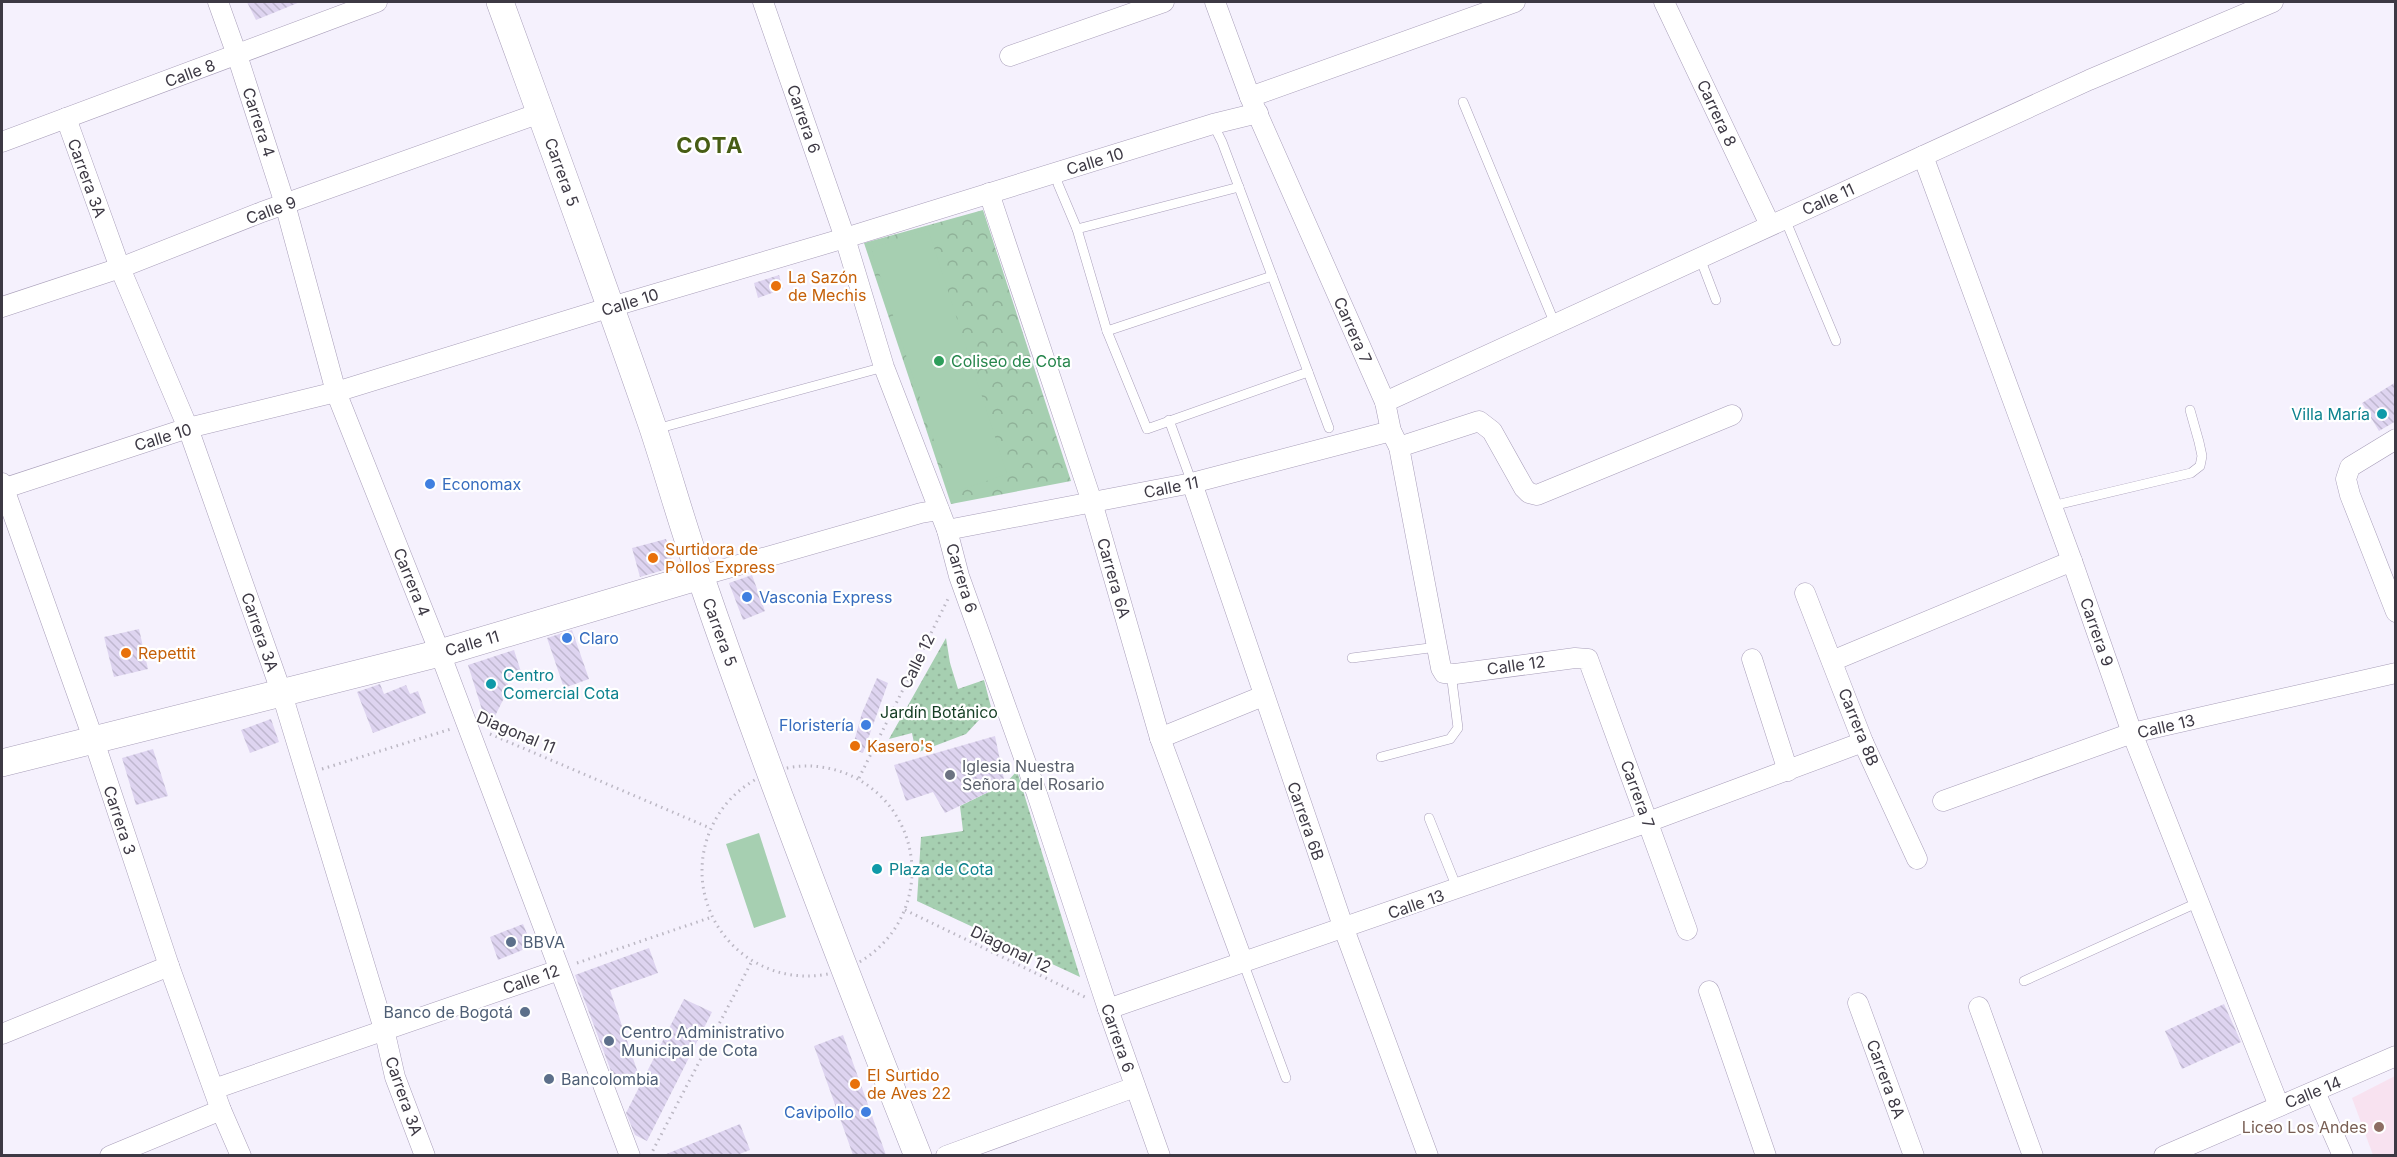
<svg xmlns="http://www.w3.org/2000/svg" width="2397" height="1157" font-family="Inter,sans-serif">
  <style>
    .education { fill: #f8e2f0 }
    .grass { fill: url(#grass-dots) }
    .forest { fill: url(#forest-crowns) }
    .pitch { fill: #a6cfb1 }
    .building { fill: url(#building-back-hatch) }
    .lines { fill: none; stroke-linecap: round; stroke-linejoin: round }
    .service-casing { stroke: #a89eb9; stroke-width: 10 }
    .minor-casing { stroke: #a89eb9; stroke-width: 21 }
    .secondary-casing { stroke: #a89eb9; stroke-width: 28 }
    .path { stroke: #bcb8c4; stroke-width: 3; stroke-dasharray: 1.5 4.5; stroke-linecap: butt }
    .service { stroke: #fff; stroke-width: 9 }
    .minor { stroke: #fff; stroke-width: 20 }
    .secondary { stroke: #fff; stroke-width: 27 }
    .food-dot { fill: #e8710a; stroke: #fff; stroke-width: 2 }
    .leisure-dot { fill: #2e9e5b; stroke: #fff; stroke-width: 2 }
    .culture-dot { fill: #0f9aa8; stroke: #fff; stroke-width: 2 }
    .shop-dot { fill: #3f7fe0; stroke: #fff; stroke-width: 2 }
    .worship-dot { fill: #6b7280; stroke: #fff; stroke-width: 2 }
    .service-dot { fill: #5c6f8a; stroke: #fff; stroke-width: 2 }
    .education-dot { fill: #8d6e63; stroke: #fff; stroke-width: 2 }
    .labels { text-anchor: middle; dominant-baseline: central; stroke-width: 4.5; stroke-linejoin: round; paint-order: stroke }
    .street-label { font-size: 16px; fill: #3d3944; stroke: #fff }
    .food-label { font-size: 16px; fill: #c56008; stroke: #fff; text-anchor: start }
    .leisure-label { font-size: 16px; fill: #27864d; stroke: #fff; text-anchor: start }
    .culture-label { font-size: 16px; fill: #0d838f; stroke: #fff; text-anchor: start }
    .shop-label { font-size: 16px; fill: #366cbe; stroke: #fff; text-anchor: start }
    .park-label { font-size: 16px; fill: #143d23; stroke: #fff }
    .worship-label { font-size: 16px; fill: #5b616d; stroke: #fff; text-anchor: start }
    .service-label { font-size: 16px; fill: #4e5e75; stroke: #fff; text-anchor: start }
    .education-label { font-size: 16px; fill: #785e54; stroke: #fff; text-anchor: end }
    .district-label { font-size: 22px; font-weight: bold; letter-spacing: 1.5px; fill: #475d14; stroke: #fff }
  </style>
  <defs>
    <pattern id="grass-dots" width="8" height="8" patternUnits="userSpaceOnUse" patternTransform="scale(1.5)"><rect width="8" height="8" fill="#a6cfb1"/><path d="M2 2h.1M6 6h.1" fill="none" stroke="#90b299" stroke-width="1.8" stroke-linecap="round"/></pattern>
    <pattern id="forest-crowns" width="20" height="18" patternUnits="userSpaceOnUse" patternTransform="scale(1.5)"><rect width="20" height="18" fill="#a6cfb1"/><path d="M2 6a3 3 0 1 1 6 0M12 15a3 3 0 1 1 6 0" fill="none" stroke="#90b299"/></pattern>
    <pattern id="building-back-hatch" width="6" height="6" patternUnits="userSpaceOnUse" patternTransform="scale(1.5)"><rect width="6" height="6" fill="#ded4f0"/><path d="M-1 5l2 2M0 0l6 6M5-1l2 2" fill="none" stroke="#bfb7cf"/></pattern>
  </defs>
  <rect width="100%" height="100%" fill="#f5f1fd"/>
  <polygon class="education" points="2395,1076 2395,1155 2373,1155 2352,1098"/>
  <g class="grass">
    <polygon points="946,638 950,663 958,689 984,680 991,707 966,734 916,753 912,733 889,739"/>
    <polygon points="1017,771 1080,977 917,901 921,837 963,831 960,806 1005,784"/>
  </g>
  <polygon class="forest" points="983,210 1071,481 951,504 864,243"/>
  <g class="pitch">
    <polygon points="928,229 1007,474 951,493 871,248"/>
    <polygon points="759,833 786,917 754,928 726,844"/>
  </g>
  <g class="building">
    <polygon points="247,2 300,2 256,20"/>
    <polygon points="779,275 783,289 758,298 754,283"/>
    <polygon points="2396,382 2396,421 2379,431 2362,403"/>
    <polygon points="666,539 674,567 640,577 632,548"/>
    <polygon points="752,575 765,611 743,620 729,583"/>
    <polygon points="139,629 148,669 114,677 104,637"/>
    <polygon points="572,630 589,679 564,688 547,638"/>
    <polygon points="514,650 522,675 506,680 509,688 494,718 483,713 468,665"/>
    <polygon points="877,678 888,683 863,753 852,749 862,713"/>
    <polygon points="380,684 384,694 406,685 410,694 418,691 426,713 373,733 357,692"/>
    <polygon points="271,719 279,742 250,753 241,730"/>
    <polygon points="995,736 1005,784 945,813 933,792 906,801 894,765"/>
    <polygon points="153,749 168,796 136,805 122,758"/>
    <polygon points="523,924 532,946 498,960 490,937"/>
    <polygon points="649,948 658,973 610,990 640,1079 617,1087 575,975"/>
    <polygon points="684,999 712,1012 647,1141 635,1135 626,1113"/>
    <polygon points="2224,1004 2241,1042 2182,1069 2165,1031"/>
    <polygon points="843,1035 876,1127 886,1155 853,1155 847,1138 814,1046"/>
    <polygon points="740,1124 750,1150 737,1155 664,1155"/>
  </g>
  <g class="lines">
    <g class="service-casing">
      <g id="service">
        <polyline points="1463,102 1555,324"/>
        <polyline points="1213,124 1222,142 1329,428"/>
        <polyline points="1057,172 1058,184 1077,229 1107,331 1147,429 1308,372"/>
        <polyline points="1785,219 1836,341"/>
        <polyline points="1077,229 1239,187"/>
        <polyline points="1700,258 1716,300"/>
        <polyline points="1107,331 1272,276"/>
        <polyline points="1169,420 1192,483"/>
        <polyline points="656,429 884,367"/>
        <polyline points="2052,506 2191,473 2200,466 2202,456 2199,442 2190,410"/>
        <polyline points="1352,658 1437,647"/>
        <polyline points="1381,757 1450,739 1458,728 1451,673"/>
        <polyline points="1429,818 1457,888"/>
        <polyline points="1243,962 1286,1078"/>
        <polyline points="2024,981 2199,902"/>
      </g>
    </g>
    <g class="minor-casing">
      <g id="minor">
        <polyline points="218,2 237,55 285,204 336,392 440,653 630,1156"/>
        <polyline points="763,2 845,238 884,367 947,530 959,576 1037,794 1108,1009 1160,1156"/>
        <polyline points="1215,2 1250,97 1385,402 1391,431 1399,447 1441,668 1444,673 1455,674 1575,658 1588,659 1687,930"/>
        <polyline points="1664,2 1770,225"/>
        <polyline points="1010,56 1164,2"/>
        <polyline points="1250,97 1515,2"/>
        <polyline points="66,118 120,268 188,428 282,694 384,1029 395,1077 425,1156"/>
        <polyline points="2,142 377,2"/>
        <polyline points="1923,156 2072,561 2132,733 2279,1106"/>
        <polyline points="989,193 1092,502 1160,738 1243,962"/>
        <polyline points="2,307 120,268 262,212 540,113"/>
        <polyline points="1385,402 2089,80 2273,2"/>
        <polyline points="2396,439 2350,467 2346,479 2350,495 2396,612"/>
        <polyline points="1399,447 1479,421 1492,431 1524,488 1529,493 1537,495 1732,415"/>
        <polyline points="2,483 94,741 169,966 221,1110 241,1156"/>
        <polyline points="1192,483 1344,929 1428,1156"/>
        <polyline points="2,489 188,428 336,392 611,307 845,238 1213,124 1258,113"/>
        <polyline points="947,530 1192,483 1391,431"/>
        <polyline points="700,576 921,513 939,510"/>
        <polyline points="1805,593 1863,742 1917,859"/>
        <polyline points="1752,659 1788,771"/>
        <polyline points="1832,661 2072,561"/>
        <polyline points="1160,738 1263,696"/>
        <polyline points="1943,801 2132,733 2396,673"/>
        <polyline points="1709,991 1766,1156"/>
        <polyline points="1858,1003 1914,1156"/>
        <polyline points="1979,1007 2033,1156"/>
        <polyline points="1108,1009 1648,822 1863,742"/>
        <polyline points="2,1034 169,966"/>
        <polyline points="214,1089 559,970"/>
        <polyline points="2315,1092 2343,1156"/>
        <polyline points="110,1156 221,1110"/>
        <polyline points="946,1156 1135,1087"/>
        <polyline points="2164,1156 2396,1056"/>
      </g>
    </g>
    <g class="secondary-casing">
      <g id="secondary">
        <path d="M 500,2 C 551,142 603,283 652,425 C 669,476 683,528 701,578 C 768,773 842,965 918,1156"/>
        <polyline points="2,763 440,653 700,576"/>
      </g>
    </g>
    <g class="path">
      <polyline points="490,734 710,828"/>
      <circle cx="807" cy="871" r="105"/>
      <polyline points="322,769 451,729"/>
      <polyline points="859,778 948,599"/>
      <polyline points="905,910 1085,997"/>
      <polyline points="577,963 712,917"/>
      <polyline points="650,1156 752,961"/>
    </g>
    <use href="#service" class="service"/>
    <use href="#minor" class="minor"/>
    <use href="#secondary" class="secondary"/>
  </g>
  <g class="food-dot">
    <circle cx="776" cy="286" r="6"/>
    <circle cx="653" cy="558" r="6"/>
    <circle cx="126" cy="653" r="6"/>
    <circle cx="855" cy="746" r="6"/>
    <circle cx="855" cy="1084" r="6"/>
  </g>
  <circle class="leisure-dot" cx="939" cy="361" r="6"/>
  <g class="culture-dot">
    <circle cx="2382" cy="414" r="6"/>
    <circle cx="491" cy="684" r="6"/>
    <circle cx="877" cy="869" r="6"/>
  </g>
  <g class="shop-dot">
    <circle cx="430" cy="484" r="6"/>
    <circle cx="747" cy="597" r="6"/>
    <circle cx="567" cy="638" r="6"/>
    <circle cx="866" cy="725" r="6"/>
    <circle cx="866" cy="1112" r="6"/>
  </g>
  <circle class="worship-dot" cx="950" cy="775" r="6"/>
  <g class="service-dot">
    <circle cx="511" cy="942" r="6"/>
    <circle cx="525" cy="1012" r="6"/>
    <circle cx="609" cy="1041" r="6"/>
    <circle cx="549" cy="1079" r="6"/>
  </g>
  <circle class="education-dot" cx="2379" cy="1127" r="6"/>
  <g class="labels">
    <g class="street-label">
      <text transform="translate(190 73) rotate(-20)">Calle 8</text>
      <text transform="translate(1717 113) rotate(65)">Carrera 8</text>
      <text transform="translate(804 119) rotate(71)">Carrera 6</text>
      <text transform="translate(259 122) rotate(72)">Carrera 4</text>
      <text transform="translate(1095 161) rotate(-17)">Calle 10</text>
      <text transform="translate(562 172) rotate(70)">Carrera 5</text>
      <text transform="translate(87 178) rotate(70)">Carrera 3A</text>
      <text transform="translate(1828 199) rotate(-24)">Calle 11</text>
      <text transform="translate(271 210) rotate(-20)">Calle 9</text>
      <text transform="translate(630 302) rotate(-17)">Calle 10</text>
      <text transform="translate(1353 330) rotate(66)">Carrera 7</text>
      <text transform="translate(163 437) rotate(-17)">Calle 10</text>
      <text transform="translate(1171 487) rotate(-11)">Calle 11</text>
      <text transform="translate(962 578) rotate(73)">Carrera 6</text>
      <text transform="translate(1114 578) rotate(74)">Carrera 6A</text>
      <text transform="translate(412 582) rotate(68)">Carrera 4</text>
      <text transform="translate(260 632) rotate(71)">Carrera 3A</text>
      <text transform="translate(720 632) rotate(70)">Carrera 5</text>
      <text transform="translate(2097 632) rotate(71)">Carrera 9</text>
      <text transform="translate(472 643) rotate(-16)">Calle 11</text>
      <text transform="translate(917 661) rotate(-64)">Calle 12</text>
      <text transform="translate(1516 665) rotate(-8)">Calle 12</text>
      <text transform="translate(2166 726) rotate(-13)">Calle 13</text>
      <text transform="translate(1859 727) rotate(68)">Carrera 8B</text>
      <text transform="translate(516 732) rotate(23)">Diagonal 11</text>
      <text transform="translate(1638 794) rotate(70)">Carrera 7</text>
      <text transform="translate(120 820) rotate(72)">Carrera 3</text>
      <text transform="translate(1306 821) rotate(71)">Carrera 6B</text>
      <text transform="translate(1416 904) rotate(-19)">Calle 13</text>
      <text transform="translate(1011 949) rotate(26)">Diagonal 12</text>
      <text transform="translate(531 979) rotate(-19)">Calle 12</text>
      <text transform="translate(1118 1038) rotate(71)">Carrera 6</text>
      <text transform="translate(1886 1079) rotate(70)">Carrera 8A</text>
      <text transform="translate(2313 1092) rotate(-22)">Calle 14</text>
      <text transform="translate(404 1096) rotate(71)">Carrera 3A</text>
    </g>
    <g class="food-label">
      <text x="788" y="277">La Sazón<tspan x="788" dy="18">de Mechis</tspan></text>
      <text x="665" y="549">Surtidora de<tspan x="665" dy="18">Pollos Express</tspan></text>
      <text x="138" y="653">Repettit</text>
      <text x="867" y="746">Kasero's</text>
      <text x="867" y="1075">El Surtido<tspan x="867" dy="18">de Aves 22</tspan></text>
    </g>
    <g class="leisure-label">
      <text x="951" y="361">Coliseo de Cota</text>
    </g>
    <g class="culture-label">
      <text x="2370" y="414" text-anchor="end">Villa María</text>
      <text x="503" y="675">Centro<tspan x="503" dy="18">Comercial Cota</tspan></text>
      <text x="889" y="869">Plaza de Cota</text>
    </g>
    <g class="shop-label">
      <text x="442" y="484">Economax</text>
      <text x="759" y="597">Vasconia Express</text>
      <text x="579" y="638">Claro</text>
      <text x="854" y="725" text-anchor="end">Floristería</text>
      <text x="854" y="1112" text-anchor="end">Cavipollo</text>
    </g>
    <g class="park-label">
      <text x="939" y="712">Jardín Botánico</text>
    </g>
    <g class="worship-label">
      <text x="962" y="766">Iglesia Nuestra<tspan x="962" dy="18">Señora del Rosario</tspan></text>
    </g>
    <g class="service-label">
      <text x="523" y="942">BBVA</text>
      <text x="513" y="1012" text-anchor="end">Banco de Bogotá</text>
      <text x="621" y="1032">Centro Administrativo<tspan x="621" dy="18">Municipal de Cota</tspan></text>
      <text x="561" y="1079">Bancolombia</text>
    </g>
    <g class="education-label">
      <text x="2367" y="1127">Liceo Los Andes</text>
    </g>
    <g class="district-label">
      <text x="710" y="145">COTA</text>
    </g>
  </g>
  <rect width="2397" height="1157" fill="none" stroke="#3d3944" stroke-width="6"/>
</svg>
